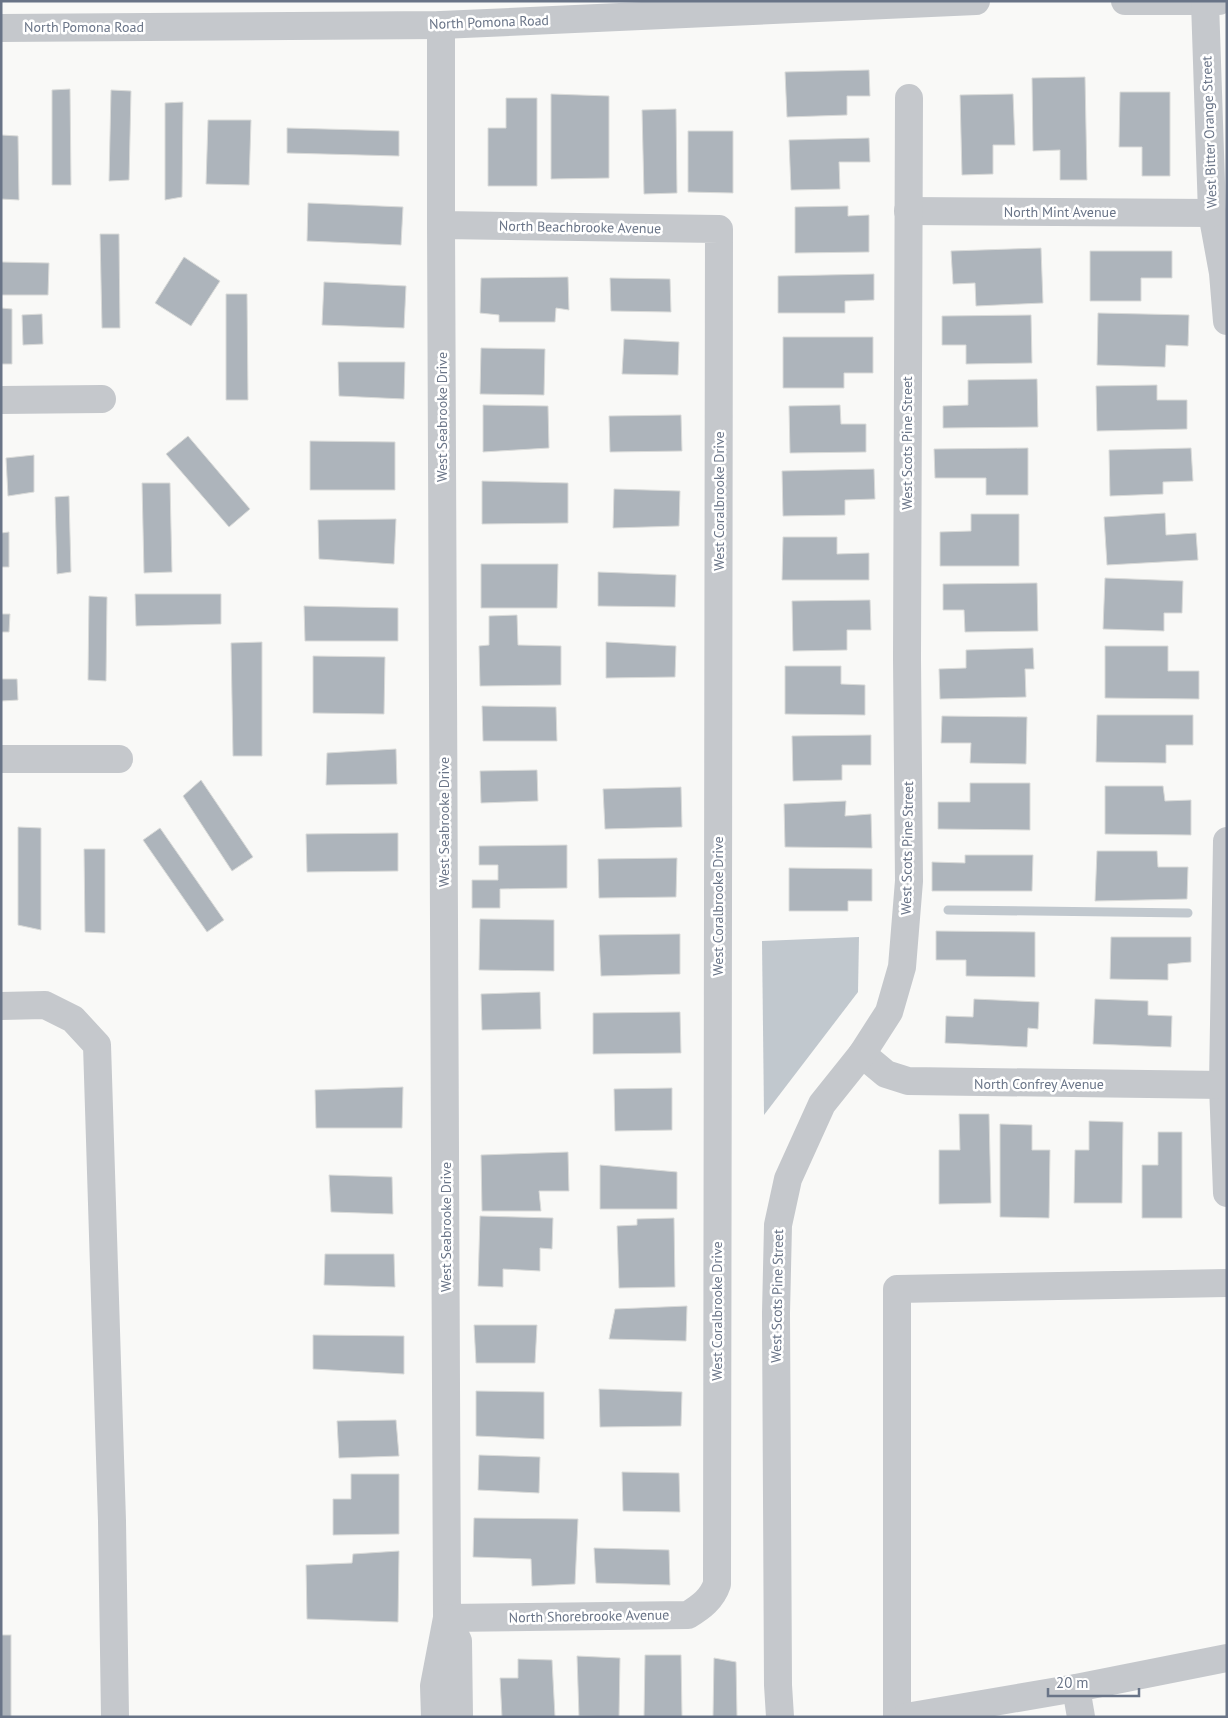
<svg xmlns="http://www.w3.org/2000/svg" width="1228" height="1718" font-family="'PT Sans',sans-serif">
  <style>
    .water { fill: #c1c8ce }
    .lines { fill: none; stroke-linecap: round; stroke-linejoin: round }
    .stream { stroke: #c1c8ce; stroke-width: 9 }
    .building { fill: #adb4bb; stroke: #dadbd9 }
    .minor { stroke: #c5c8cc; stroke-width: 28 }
    .labels { text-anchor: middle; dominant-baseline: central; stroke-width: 5; stroke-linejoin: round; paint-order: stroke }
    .street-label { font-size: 14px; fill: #697487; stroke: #fff }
  </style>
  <rect width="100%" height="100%" fill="#f9f9f7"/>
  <polygon class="water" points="859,937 858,992 764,1115 762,941"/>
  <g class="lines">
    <polyline class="stream" points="948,910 1188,913"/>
  </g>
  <g class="building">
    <polygon points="869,70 870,96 847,96 847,115 787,117 785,72"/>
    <polygon points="1085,77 1087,180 1060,180 1060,150 1033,151 1032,78"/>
    <polygon points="70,89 71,185 52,185 52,90"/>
    <polygon points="111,90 131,91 129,180 109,181"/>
    <polygon points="1120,92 1170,92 1170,176 1142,176 1142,147 1119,147"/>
    <polygon points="551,94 609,96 609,178 551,179"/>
    <polygon points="1013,94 1015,145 993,145 993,174 962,175 960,95"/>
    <polygon points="506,98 537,98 537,186 488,186 488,128 506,128"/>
    <polygon points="183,102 182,197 165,200 165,103"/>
    <polygon points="676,109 677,193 644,194 642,110"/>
    <polygon points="208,120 251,120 249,185 206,184"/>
    <polygon points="287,128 399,131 399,156 287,153"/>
    <polygon points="688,131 733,131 733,193 688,192"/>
    <polygon points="1,135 18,136 19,200 1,199"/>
    <polygon points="869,138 870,162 839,162 840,189 791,190 789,140"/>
    <polygon points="308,203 403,207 401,245 307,241"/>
    <polygon points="848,206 848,216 869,215 869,252 795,253 795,207"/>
    <polygon points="100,234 119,234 120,328 102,328"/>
    <polygon points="1041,248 1043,303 976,306 975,283 953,284 951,251"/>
    <polygon points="1090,251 1172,251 1172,278 1141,278 1141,301 1090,301"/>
    <polygon points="184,257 220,281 191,326 155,303"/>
    <polygon points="1,262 49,263 48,295 1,295"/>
    <polygon points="874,274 874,300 845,301 845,313 778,313 778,276"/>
    <polygon points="568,277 569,310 556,308 555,322 499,322 499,315 480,313 481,278"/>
    <polygon points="610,278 670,279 671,312 611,311"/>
    <polygon points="324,282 406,286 404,328 322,325"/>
    <polygon points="226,294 247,294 248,400 226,400"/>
    <polygon points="1,308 12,309 12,364 1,364"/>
    <polygon points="1098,313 1189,315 1188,346 1166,345 1165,367 1097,365"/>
    <polygon points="42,314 43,344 23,345 22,315"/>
    <polygon points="1031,315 1032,363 966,364 966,345 942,345 942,316"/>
    <polygon points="783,337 873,337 873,373 844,373 844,388 783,388"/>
    <polygon points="624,339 679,342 678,375 622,374"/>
    <polygon points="481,348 545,349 544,395 480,394"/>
    <polygon points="338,362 405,362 404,399 339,396"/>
    <polygon points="1037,379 1038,427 943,428 943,406 968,405 968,380"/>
    <polygon points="1157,385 1157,400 1187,400 1187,429 1097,431 1096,386"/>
    <polygon points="483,405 548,406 549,448 483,452"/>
    <polygon points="840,405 841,424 866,424 866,452 790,453 789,406"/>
    <polygon points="681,415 682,451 610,452 609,416"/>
    <polygon points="188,436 250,509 229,527 166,454"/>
    <polygon points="310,441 395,442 395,490 310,490"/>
    <polygon points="1028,448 1028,495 986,495 986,478 935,478 934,449"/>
    <polygon points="1191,448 1193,481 1163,482 1163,494 1110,496 1109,450"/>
    <polygon points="34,455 34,492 8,496 6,458"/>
    <polygon points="874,469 875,499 845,500 845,515 783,516 782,471"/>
    <polygon points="482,481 568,483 568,523 482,524"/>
    <polygon points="142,483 170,483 172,572 144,573"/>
    <polygon points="614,489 680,491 679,526 613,528"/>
    <polygon points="69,496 71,572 57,574 55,497"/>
    <polygon points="1165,513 1166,535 1196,533 1198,560 1107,565 1104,517"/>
    <polygon points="971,514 1019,514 1019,566 940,566 940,532 971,531"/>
    <polygon points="396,519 394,564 319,559 318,520"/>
    <polygon points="9,532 9,567 1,567 1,533"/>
    <polygon points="783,537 837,537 837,554 869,553 869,580 782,580"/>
    <polygon points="481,564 558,564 557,608 481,608"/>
    <polygon points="598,572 676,575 675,607 598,606"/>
    <polygon points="1105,578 1183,581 1182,613 1164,613 1164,631 1103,629"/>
    <polygon points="1037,583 1038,631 965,632 964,610 943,610 943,584"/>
    <polygon points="135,594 221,594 221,624 136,626"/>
    <polygon points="89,596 107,597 106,681 88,680"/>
    <polygon points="870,600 871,630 847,630 847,650 793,651 792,601"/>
    <polygon points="304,606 398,608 398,641 305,641"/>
    <polygon points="1,614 10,614 9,632 1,632"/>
    <polygon points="517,615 518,645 561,646 561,685 480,686 479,646 489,645 489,616"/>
    <polygon points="262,642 262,756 233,756 231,643"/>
    <polygon points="606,642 676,646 675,677 606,678"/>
    <polygon points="1105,646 1168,646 1168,671 1199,671 1199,699 1105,698"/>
    <polygon points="1033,648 1034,669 1025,669 1026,697 940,699 939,669 966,668 966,650"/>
    <polygon points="313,656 385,657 384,714 313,713"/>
    <polygon points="785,666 841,666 841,684 865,685 865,715 785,714"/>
    <polygon points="1,679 17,679 18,700 1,701"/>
    <polygon points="482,706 556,707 557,741 483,741"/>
    <polygon points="1097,715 1193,715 1193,745 1166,745 1166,763 1096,762"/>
    <polygon points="942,716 1027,717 1026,764 970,763 971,743 941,743"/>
    <polygon points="871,735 871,765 842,765 842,780 793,781 792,736"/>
    <polygon points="396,749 397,784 326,785 327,753"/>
    <polygon points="537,770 538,801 481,803 480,771"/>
    <polygon points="201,780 253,857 232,871 183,796"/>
    <polygon points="970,783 1030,783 1030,830 938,829 938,802 970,802"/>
    <polygon points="1105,786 1163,786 1165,801 1191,800 1191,835 1105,834"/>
    <polygon points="681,787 682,827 605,829 603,789"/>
    <polygon points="846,801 845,816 871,814 872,848 785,847 784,804"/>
    <polygon points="18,827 41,828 41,930 18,925"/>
    <polygon points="160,828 224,920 207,932 143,840"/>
    <polygon points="398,833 398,871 307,872 306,834"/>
    <polygon points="567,845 567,888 500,889 500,908 472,908 472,880 498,880 498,865 479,865 479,846"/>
    <polygon points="84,849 105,849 105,933 85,932"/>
    <polygon points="1097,851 1157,851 1158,867 1188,867 1187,899 1095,901"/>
    <polygon points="965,855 1033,855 1032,891 932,891 932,862 965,863"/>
    <polygon points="677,858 676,897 599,898 598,859"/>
    <polygon points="789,868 872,869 872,901 848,901 848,911 789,911"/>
    <polygon points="480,919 554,920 554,971 479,970"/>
    <polygon points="936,931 1035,932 1035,977 966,976 966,960 936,960"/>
    <polygon points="680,934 680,974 601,976 599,935"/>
    <polygon points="1111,937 1191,937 1191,962 1168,964 1168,980 1110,979"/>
    <polygon points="540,992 541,1029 482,1030 481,994"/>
    <polygon points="974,999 1039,1002 1038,1029 1028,1028 1027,1047 945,1043 946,1016 973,1017"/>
    <polygon points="1095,999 1148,1001 1148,1015 1172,1016 1171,1047 1093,1044"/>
    <polygon points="680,1012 681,1053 593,1054 593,1013"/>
    <polygon points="403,1087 402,1128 316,1128 315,1090"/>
    <polygon points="672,1088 672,1130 615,1131 614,1089"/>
    <polygon points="959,1114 989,1114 991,1203 939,1204 939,1150 960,1150"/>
    <polygon points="1089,1121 1123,1122 1122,1203 1074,1203 1075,1150 1089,1150"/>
    <polygon points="1000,1124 1032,1125 1032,1150 1050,1150 1049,1218 1000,1217"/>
    <polygon points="1158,1132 1182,1132 1182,1218 1142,1218 1142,1165 1158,1165"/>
    <polygon points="568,1152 569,1191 539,1191 541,1211 482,1211 481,1155"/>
    <polygon points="600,1165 677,1172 677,1209 600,1209"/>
    <polygon points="329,1175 392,1177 393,1214 331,1212"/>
    <polygon points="480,1216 553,1218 552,1249 540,1248 540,1271 503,1269 503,1287 478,1286"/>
    <polygon points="674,1218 675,1287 619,1288 617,1226 637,1225 637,1219"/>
    <polygon points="325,1254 394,1254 395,1287 324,1285"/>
    <polygon points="687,1306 686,1341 609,1339 615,1309"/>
    <polygon points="474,1325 537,1325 535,1363 476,1363"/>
    <polygon points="313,1335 404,1336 404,1374 313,1369"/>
    <polygon points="599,1389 682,1392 681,1426 600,1427"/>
    <polygon points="476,1391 544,1392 544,1439 476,1436"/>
    <polygon points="396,1420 399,1456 339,1458 337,1421"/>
    <polygon points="479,1455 540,1457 539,1493 478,1490"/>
    <polygon points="622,1472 679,1473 680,1512 623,1511"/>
    <polygon points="351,1474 399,1474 399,1534 333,1535 333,1499 351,1499"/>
    <polygon points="474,1518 578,1519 575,1584 532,1586 531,1559 473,1557"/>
    <polygon points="594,1548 669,1550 670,1585 596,1583"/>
    <polygon points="399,1551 398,1622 307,1619 306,1565 352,1563 353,1554"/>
    <rect x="1" y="1635" width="10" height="82"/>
    <polygon points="645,1655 681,1655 682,1717 644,1717"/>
    <polygon points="577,1656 620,1658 619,1717 579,1716"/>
    <polygon points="714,1658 736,1662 737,1717 713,1717"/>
    <polygon points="518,1659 552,1660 555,1717 502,1717 500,1678 518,1678"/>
  </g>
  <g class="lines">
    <g class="minor">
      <polyline points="1125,1 1219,1"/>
      <polyline points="1205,2 1212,213 1223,273 1227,321"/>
      <polyline points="1,28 441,25 976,1"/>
      <polyline points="908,211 1212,213"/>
      <path d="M 441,225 L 719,229 L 717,1584 C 712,1599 701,1607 688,1615 L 447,1618 L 441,225 L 441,25"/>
      <polyline points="1,400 102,399"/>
      <polyline points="1,759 119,759"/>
      <polyline points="1227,841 1223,1085 1227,1193"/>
      <polyline points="1,1006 45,1005 73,1019 97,1045 112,1521 115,1717"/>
      <polyline points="862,1054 886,1074 908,1081 1223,1085"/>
      <polyline points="1076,1688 1081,1717"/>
      <polyline points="435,1717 434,1686 447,1618 458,1641 459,1717"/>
      <polyline points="780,1717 778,1685 776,1313 778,1225 788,1179 822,1104 862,1054 889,1012 902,967 909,881 907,659 909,98"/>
      <polyline points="897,1717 897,1289 1227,1283"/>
      <polyline points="906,1717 1076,1688 1227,1658"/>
    </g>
  </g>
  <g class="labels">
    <g class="street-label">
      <text transform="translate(489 22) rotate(-2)">North Pomona Road</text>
      <text x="84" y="27">North Pomona Road</text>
      <text transform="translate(1209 132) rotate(-92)">West Bitter Orange Street</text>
      <text x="1060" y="212">North Mint Avenue</text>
      <text transform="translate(580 227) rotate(1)">North Beachbrooke Avenue</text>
      <text transform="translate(442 417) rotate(-90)">West Seabrooke Drive</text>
      <text transform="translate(907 443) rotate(-90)">West Scots Pine Street</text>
      <text transform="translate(719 501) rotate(-90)">West Coralbrooke Drive</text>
      <text transform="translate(444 822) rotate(-90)">West Seabrooke Drive</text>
      <text transform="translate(907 848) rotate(-89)">West Scots Pine Street</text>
      <text transform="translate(718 906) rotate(-90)">West Coralbrooke Drive</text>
      <text x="1039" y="1084">North Confrey Avenue</text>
      <text transform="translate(446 1227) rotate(-90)">West Seabrooke Drive</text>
      <text transform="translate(777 1296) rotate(-89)">West Scots Pine Street</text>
      <text transform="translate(717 1311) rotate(-90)">West Coralbrooke Drive</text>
      <text transform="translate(589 1616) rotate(-1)">North Shorebrooke Avenue</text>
    </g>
  </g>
  <rect width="1228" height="1718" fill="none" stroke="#697487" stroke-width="5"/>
  <path d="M1048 1688v8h91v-8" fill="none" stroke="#697487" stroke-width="2.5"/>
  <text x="1056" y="1688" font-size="15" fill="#697487" stroke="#ffffff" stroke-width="4" paint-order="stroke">20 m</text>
</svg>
